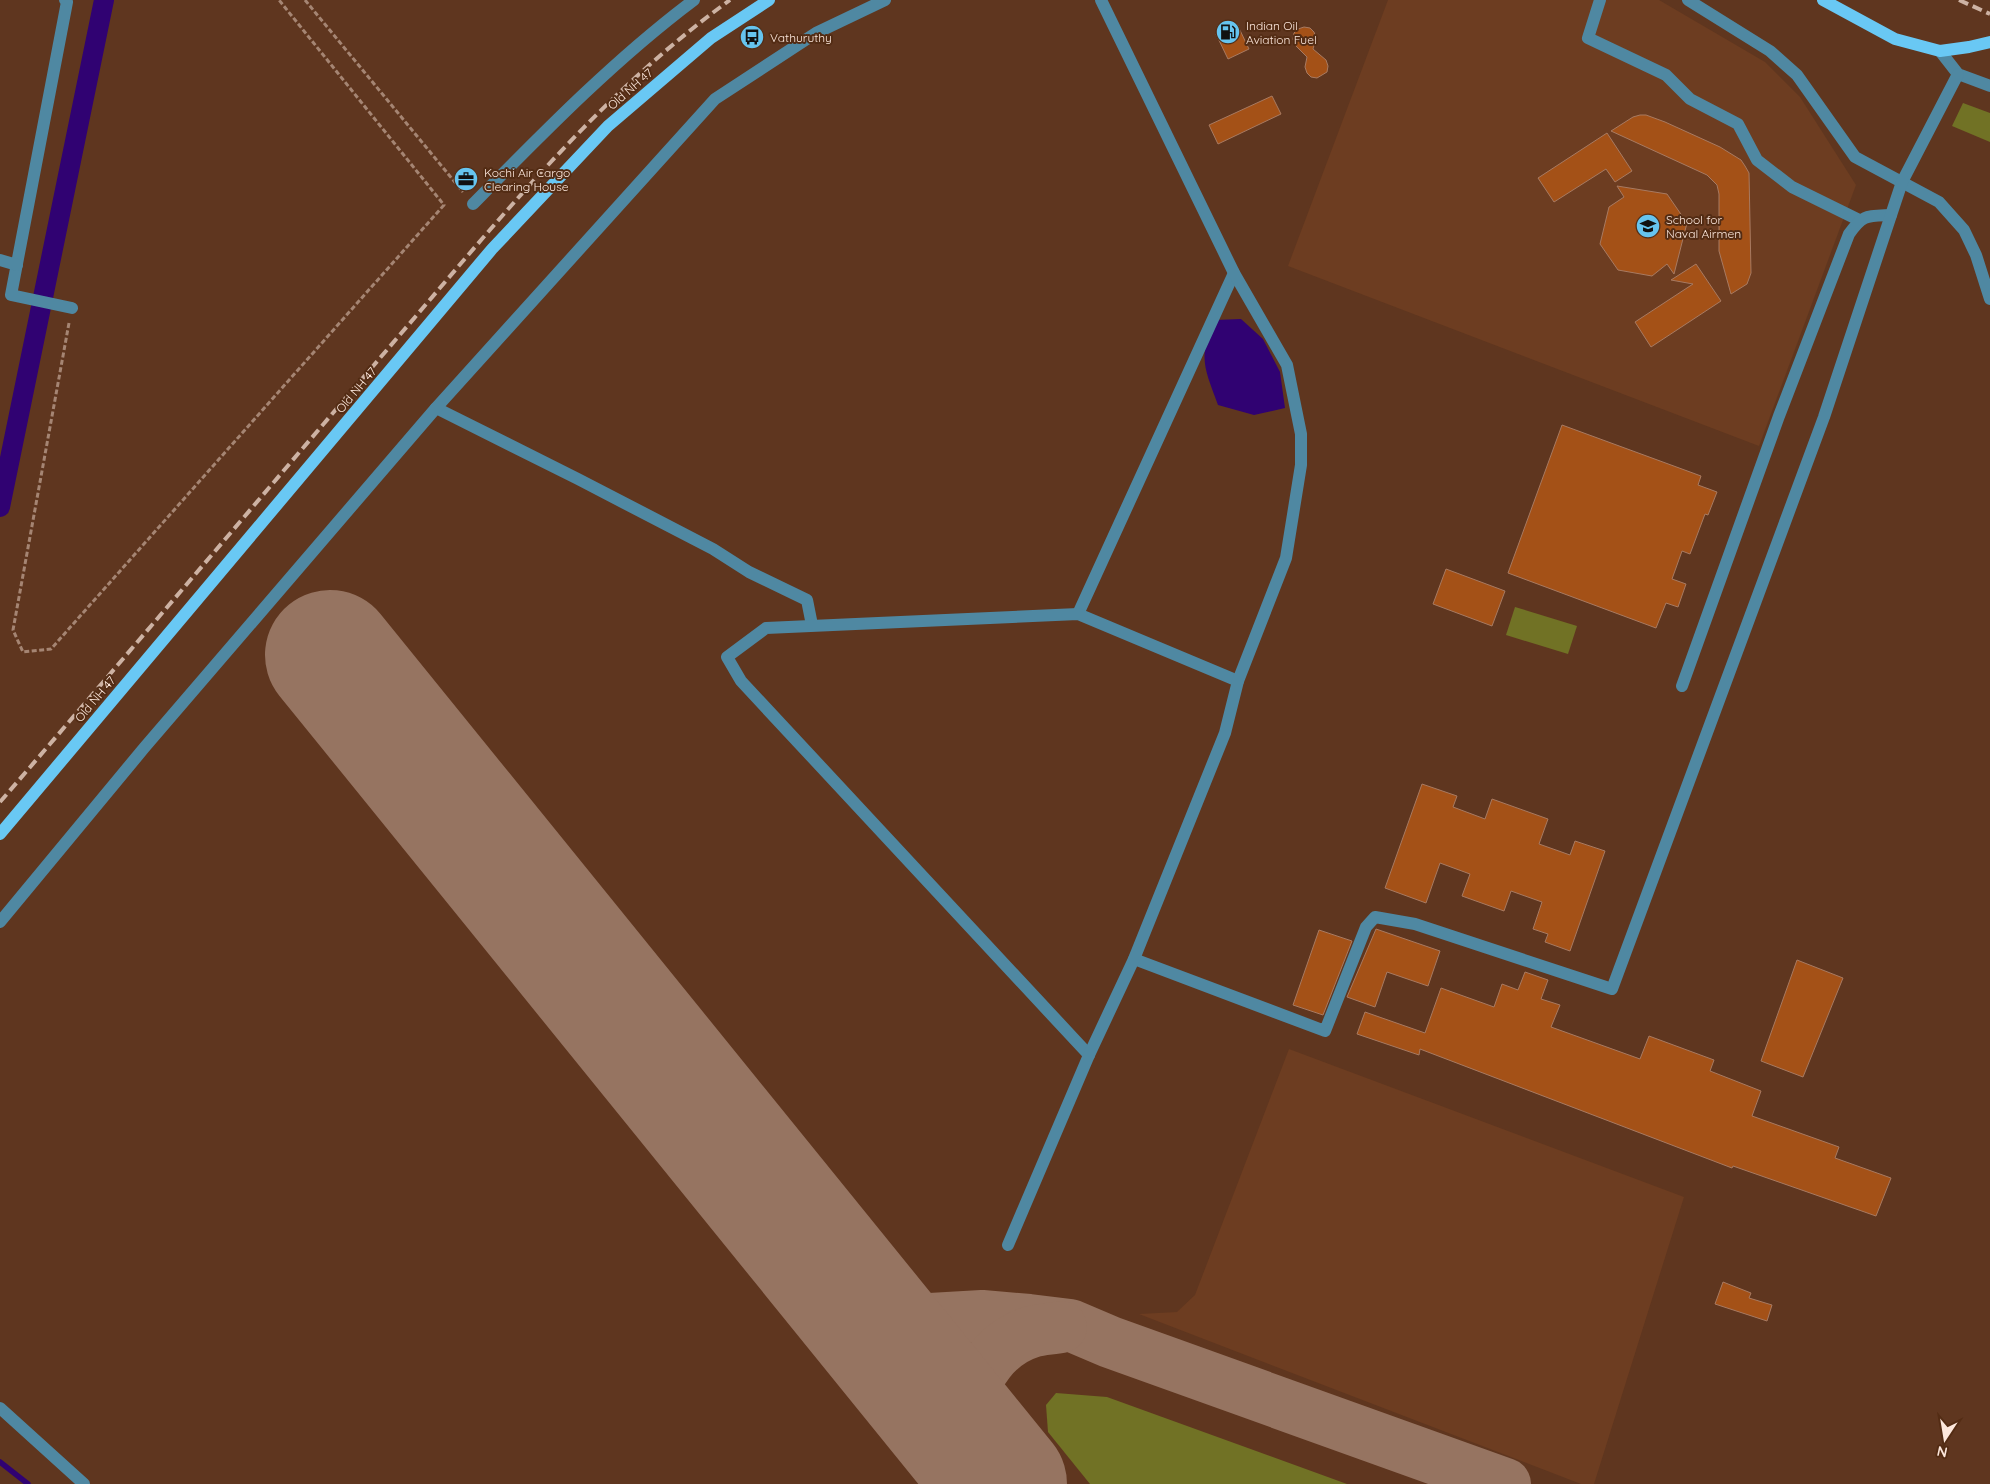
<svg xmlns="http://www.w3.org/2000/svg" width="1990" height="1484" font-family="Quicksand,sans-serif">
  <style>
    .built { fill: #6d3d21 }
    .green { fill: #717225 }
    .water { fill: #300272 }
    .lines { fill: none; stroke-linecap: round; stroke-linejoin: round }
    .stream { stroke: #300272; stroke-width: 5.5 }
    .canal { stroke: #300272; stroke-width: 20 }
    .taxiway { stroke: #967461; stroke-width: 52 }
    .runway { stroke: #967461; stroke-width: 130 }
    .building { fill: #a45117; stroke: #a87a61 }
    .path { stroke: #a58573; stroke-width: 3; stroke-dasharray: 5 2.5; stroke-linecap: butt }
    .minor { stroke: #4f88a2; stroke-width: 12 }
    .major { stroke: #69c8f4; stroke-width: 12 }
    .rail { stroke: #cdb2a3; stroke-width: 4; stroke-dasharray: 10 5; stroke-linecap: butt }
    .labels { text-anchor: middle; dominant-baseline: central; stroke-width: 4; stroke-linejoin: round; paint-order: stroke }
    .poi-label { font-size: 12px; fill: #fce7dc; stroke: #532c14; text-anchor: start }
    .street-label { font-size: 12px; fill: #fce7dc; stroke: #532c14 }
  </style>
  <rect width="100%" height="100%" fill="#5f361f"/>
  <g class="built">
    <polygon points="1388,0 1659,0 1765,62 1800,97 1856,185 1759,446 1288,266"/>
    <polygon points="1289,1049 1684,1197 1594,1484 1581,1484 1139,1314 1177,1312 1195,1295"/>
  </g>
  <g class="green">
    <polygon points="1963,103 1990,113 1990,142 1952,126"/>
    <polygon points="1515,607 1577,626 1568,654 1506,635"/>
    <polygon points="1056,1393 1107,1397 1347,1484 1090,1484 1048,1432 1046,1405"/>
  </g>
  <path class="water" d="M 1241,319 L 1263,339 L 1280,372 L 1285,408 L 1254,415 L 1218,405 C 1205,369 1197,357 1215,320 Z"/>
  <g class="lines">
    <polyline class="stream" points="0,1462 28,1484"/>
    <polyline class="canal" points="0,507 104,0"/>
    <g class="taxiway">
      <polyline points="817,1256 864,1299 891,1316 913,1320 982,1316 1029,1320 1070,1325 1110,1342 1505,1484"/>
      <path d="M 1002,1484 C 991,1460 977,1435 974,1409 C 969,1375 1001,1341 1031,1332 C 1041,1329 1051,1329 1061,1327"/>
    </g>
    <polyline class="runway" points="330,655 1002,1484"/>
  </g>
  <g class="building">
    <polygon points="1237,24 1249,49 1228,59 1216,34"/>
    <polygon points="1304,27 1310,28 1314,32 1316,38 1313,49 1326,60 1328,66 1327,72 1317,78 1311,77 1307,73 1305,67 1307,57 1295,45 1293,39 1294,33 1298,29"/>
    <polygon points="1272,96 1281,114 1218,144 1209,125"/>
    <polygon points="1640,115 1646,115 1665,122 1720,147 1741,160 1745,166 1749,173 1751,273 1747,284 1731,294 1719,251 1719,194 1717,185 1707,175 1611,131 1633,117"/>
    <polygon points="1607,133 1632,171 1615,182 1606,169 1554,202 1538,178"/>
    <polygon points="1617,186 1667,194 1687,223 1674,274 1667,264 1652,276 1618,270 1600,244 1609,207 1624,197"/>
    <polygon points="1696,264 1721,301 1651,347 1635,322 1693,284 1671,280"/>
    <polygon points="1562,425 1701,476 1698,485 1717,492 1708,515 1705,514 1690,554 1682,551 1672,579 1686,584 1678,607 1666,603 1656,628 1508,573"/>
    <polygon points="1446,569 1505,591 1492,626 1433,604"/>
    <polygon points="1422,784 1457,796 1453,807 1485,819 1492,799 1548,819 1539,844 1570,855 1575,841 1605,851 1570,951 1545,942 1548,934 1533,929 1542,902 1511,891 1504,911 1462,896 1470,874 1440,863 1426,903 1385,888"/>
    <polygon points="1376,929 1440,951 1428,986 1387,972 1375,1007 1347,997"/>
    <polygon points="1319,930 1352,941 1323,1015 1293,1005"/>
    <polygon points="1797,960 1843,978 1803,1077 1761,1061"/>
    <polygon points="1525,972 1548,980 1541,999 1560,1005 1551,1027 1640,1059 1649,1036 1714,1060 1710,1071 1761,1091 1752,1116 1839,1147 1835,1158 1891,1178 1876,1216 1733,1166 1732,1168 1420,1049 1419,1055 1357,1034 1365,1012 1425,1033 1441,988 1494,1007 1502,984 1518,990"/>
    <polygon points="1723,1282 1751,1293 1749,1298 1772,1305 1767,1321 1715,1304"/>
  </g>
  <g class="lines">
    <g class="path">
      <polyline points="305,0 463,192"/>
      <polyline points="69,323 13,630 23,652 51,649 444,205 279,0"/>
    </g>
    <g class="minor">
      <polyline points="65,0 67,2 11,295 72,308"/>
      <polyline points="1600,0 1588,38 1666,75 1690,99 1738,124 1757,160 1792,187 1859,220"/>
      <polyline points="1688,0 1770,51 1797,75 1855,157 1939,202 1964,230 1976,255 1990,299"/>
      <polyline points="1940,51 1958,74 1990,86"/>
      <path d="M 473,204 C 543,133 614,60 694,0"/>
      <polyline points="0,260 17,265"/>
      <polyline points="436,408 578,479 713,549 749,572 807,600 812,625"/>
      <polyline points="1078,614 1234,273"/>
      <path d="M 1682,686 L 1779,416 L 1849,234 C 1863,214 1867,216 1891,215"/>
      <polyline points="0,922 144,748 436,408 715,99 816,33 885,0"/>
      <polyline points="1134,959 1325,1031 1366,927 1375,917 1415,924 1612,989 1824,417 1902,182 1958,74"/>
      <polyline points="1089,1055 741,681 727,657 766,628 1078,614 1238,681"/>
      <polyline points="1008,1245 1089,1055 1134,959 1225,733 1238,681 1286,558 1301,465 1301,434 1287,365 1234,273 1101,0"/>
      <polyline points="0,1408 84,1484"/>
    </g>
    <g class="major">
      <polyline points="1823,0 1895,39 1940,51 1969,47 1990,42"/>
      <polyline points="0,834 492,249 608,126 711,38 769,0"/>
    </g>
    <g class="rail">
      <polyline points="1959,0 1990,14"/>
      <path d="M 0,802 C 133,648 265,492 398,337 C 502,216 600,94 730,0"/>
    </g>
  </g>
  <defs>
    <g id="fuel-disc" transform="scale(1.25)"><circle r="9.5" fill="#66c4ef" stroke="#532c14"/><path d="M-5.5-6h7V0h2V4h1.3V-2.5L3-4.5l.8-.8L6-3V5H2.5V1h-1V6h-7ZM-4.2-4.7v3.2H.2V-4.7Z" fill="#111"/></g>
    <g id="bus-disc" transform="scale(1.25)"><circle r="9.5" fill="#66c4ef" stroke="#532c14"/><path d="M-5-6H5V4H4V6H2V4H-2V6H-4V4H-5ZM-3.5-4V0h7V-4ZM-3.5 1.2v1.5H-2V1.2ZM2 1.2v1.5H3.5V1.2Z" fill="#111"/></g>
    <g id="office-disc" transform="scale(1.25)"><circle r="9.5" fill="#66c4ef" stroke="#532c14"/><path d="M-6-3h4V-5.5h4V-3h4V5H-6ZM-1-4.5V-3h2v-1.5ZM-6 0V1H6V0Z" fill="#111"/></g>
    <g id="university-disc" transform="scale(1.25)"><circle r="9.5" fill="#66c4ef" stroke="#532c14"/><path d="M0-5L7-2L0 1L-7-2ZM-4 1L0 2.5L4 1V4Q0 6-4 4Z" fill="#111"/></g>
  </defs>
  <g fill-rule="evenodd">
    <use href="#fuel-disc" x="1228" y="32"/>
    <use href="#bus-disc" x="752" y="37"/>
    <use href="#office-disc" x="466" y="179"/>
    <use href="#university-disc" x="1648" y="226"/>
  </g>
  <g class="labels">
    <g class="poi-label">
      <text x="1246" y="25">Indian Oil<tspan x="1246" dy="14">Aviation Fuel</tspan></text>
      <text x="770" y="37">Vathuruthy</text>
      <text x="484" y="172">Kochi Air Cargo<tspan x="484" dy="14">Clearing House</tspan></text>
      <text x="1666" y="219">School for<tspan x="1666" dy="14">Naval Airmen</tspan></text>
    </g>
    <g class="street-label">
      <text transform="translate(630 89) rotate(-41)">Old NH 47</text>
      <text transform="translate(356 390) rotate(-50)">Old NH 47</text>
      <text transform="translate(95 699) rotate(-50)">Old NH 47</text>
    </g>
  </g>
  <g transform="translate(1945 1439) rotate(192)" stroke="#532c14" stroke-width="4" paint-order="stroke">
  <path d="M0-4L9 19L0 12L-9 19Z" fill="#fce7dc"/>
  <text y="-8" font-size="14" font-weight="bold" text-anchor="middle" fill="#fce7dc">N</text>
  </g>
</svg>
